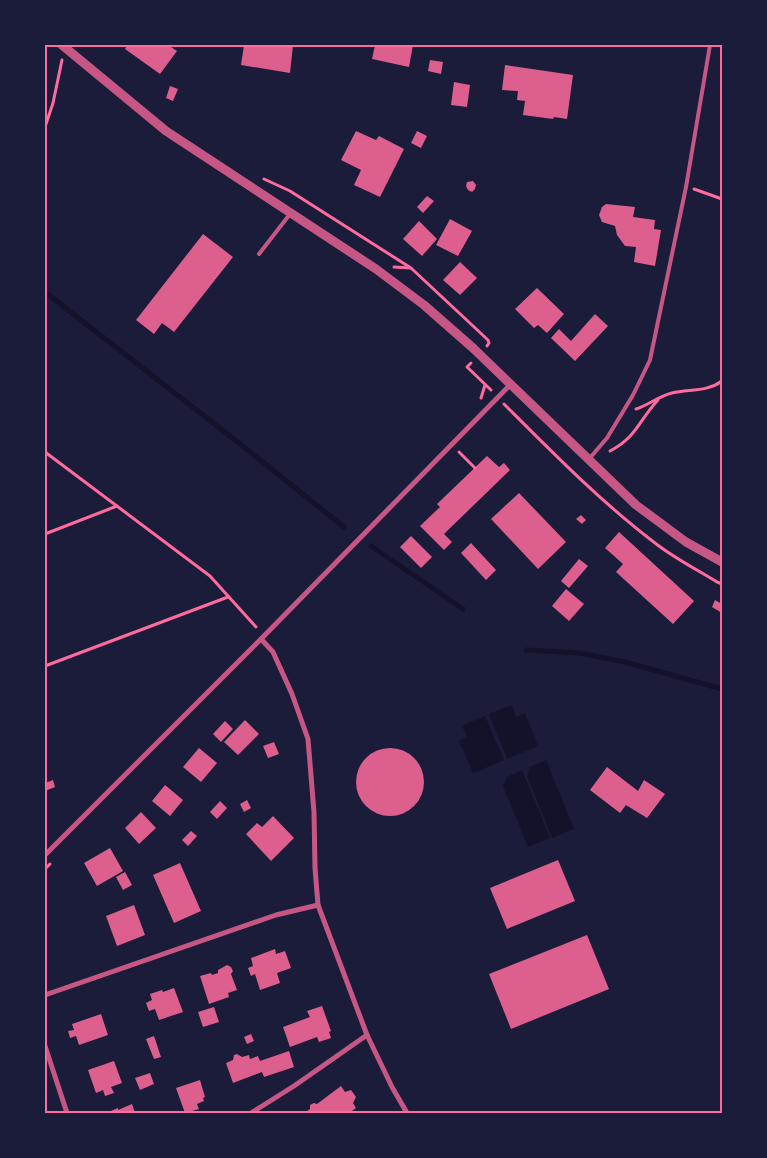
<svg xmlns="http://www.w3.org/2000/svg" width="767" height="1158" font-family="Ubuntu,sans-serif">
  <style>
    .water { fill: #12122b }
    .lines { fill: none; stroke-linecap: round; stroke-linejoin: round }
    .stream { stroke: #12122b; stroke-width: 5 }
    .building { fill: #dd5f8e }
    .path { stroke: #ff6b9d; stroke-width: 3 }
    .service { stroke: #c65784; stroke-width: 4 }
    .minor { stroke: #c65784; stroke-width: 5 }
    .tertiary { stroke: #c65784; stroke-width: 9 }
    .neatline { fill: none; stroke: #ff6b9d; stroke-width: 2 }
  </style>
  <rect width="100%" height="100%" fill="#1b1b3a"/>
  <g class="water">
    <polygon points="512,705 516,717 525,713 538,746 507,759 489,714"/>
    <polygon points="485,716 504,760 473,773 459,741 467,737 462,726"/>
    <polygon points="546,760 574,829 552,838 527,776 530,767"/>
    <polygon points="522,770 550,838 528,847 503,786 507,777"/>
  </g>
  <g class="lines">
    <g class="stream">
      <polyline points="45,292 244,447 344,527"/>
      <polyline points="371,546 463,609"/>
      <polyline points="526,650 579,653 625,662 722,689"/>
    </g>
  </g>
  <g class="building">
    <polygon points="127,45 168,45 177,51 160,74 125,49"/>
    <polygon points="244,45 293,45 290,73 241,65"/>
    <polygon points="375,45 413,45 409,67 372,59"/>
    <polygon points="430,60 443,62 441,74 428,71"/>
    <polygon points="505,65 573,75 567,119 554,117 553,119 523,115 525,101 517,100 518,91 502,90"/>
    <polygon points="454,82 470,85 467,107 451,105"/>
    <polygon points="170,86 178,89 173,101 166,98"/>
    <polygon points="356,131 376,140 379,136 404,149 380,197 354,185 361,170 341,160"/>
    <polygon points="417,131 427,136 421,148 411,143"/>
    <polygon points="473,181 476,185 475,189 472,192 468,190 466,186 467,182"/>
    <polygon points="427,196 434,201 423,213 417,207"/>
    <polygon points="606,204 635,207 633,217 655,220 654,229 661,230 655,266 634,262 636,247 625,246 617,235 615,226 602,222 599,215 602,207"/>
    <polygon points="450,219 472,231 458,256 436,245"/>
    <polygon points="419,221 437,239 422,256 403,239"/>
    <polygon points="203,234 233,257 174,332 162,323 154,334 136,320"/>
    <polygon points="460,262 477,278 460,295 443,280"/>
    <polygon points="537,288 564,314 547,333 538,325 534,328 515,309"/>
    <polygon points="595,314 608,326 575,361 551,338 559,329 571,341"/>
    <polygon points="487,456 499,467 504,463 510,470 444,534 452,542 444,550 420,526 440,507 437,504"/>
    <polygon points="519,493 566,542 538,569 491,519"/>
    <polygon points="581,515 586,520 582,524 576,519"/>
    <polygon points="619,532 694,601 673,624 616,572 623,564 605,548"/>
    <polygon points="411,536 432,557 421,568 400,547"/>
    <polygon points="471,543 496,570 486,580 461,553"/>
    <polygon points="579,559 588,566 569,588 561,581"/>
    <polygon points="566,589 584,604 569,621 552,606"/>
    <polygon points="715,600 722,604 722,613 712,607"/>
    <polygon points="245,720 259,734 238,755 224,742"/>
    <polygon points="225,721 233,729 221,742 213,734"/>
    <polygon points="274,742 279,754 268,758 263,746"/>
    <polygon points="199,748 217,763 201,782 183,767"/>
    <circle cx="390" cy="782" r="34"/>
    <polygon points="607,767 638,791 644,780 665,794 647,818 626,805 620,813 590,790"/>
    <polygon points="53,780 55,787 45,791 45,783"/>
    <polygon points="165,785 183,800 170,816 152,801"/>
    <polygon points="247,800 251,808 244,812 240,804"/>
    <polygon points="220,801 227,808 217,819 210,812"/>
    <polygon points="141,812 156,828 139,844 125,828"/>
    <polygon points="273,816 294,838 271,861 246,834 257,823 262,827"/>
    <polygon points="191,831 197,836 188,846 182,840"/>
    <polygon points="110,848 123,871 97,886 84,863"/>
    <polygon points="558,860 575,901 507,929 490,888"/>
    <polygon points="180,863 201,911 174,923 153,875"/>
    <polygon points="125,872 132,885 123,890 116,877"/>
    <polygon points="134,905 145,935 117,946 106,916"/>
    <polygon points="587,935 609,989 511,1029 489,974"/>
    <polygon points="275,949 276,954 285,951 291,968 277,973 280,983 260,990 255,974 251,976 248,968 253,966 251,958"/>
    <polygon points="227,965 231,967 233,971 231,974 237,990 228,993 229,997 209,1004 200,976 211,973 212,975 218,973 218,970"/>
    <polygon points="174,988 183,1012 159,1020 155,1009 149,1011 146,1003 152,1000 150,994 162,990 163,992"/>
    <polygon points="322,1006 331,1031 329,1032 331,1038 319,1042 317,1037 290,1047 283,1027 310,1017 307,1011"/>
    <polygon points="214,1007 219,1022 203,1027 198,1012"/>
    <polygon points="101,1014 108,1035 79,1045 76,1036 70,1038 68,1031 74,1030 72,1024"/>
    <polygon points="251,1034 254,1041 247,1044 244,1037"/>
    <polygon points="154,1036 161,1057 154,1059 146,1039"/>
    <polygon points="289,1051 294,1067 264,1077 262,1072 233,1083 226,1063 233,1060 234,1055 237,1054 242,1057 249,1055 250,1059 258,1056 260,1061"/>
    <polygon points="114,1061 122,1083 111,1087 114,1093 105,1096 103,1090 96,1093 88,1070"/>
    <polygon points="150,1073 154,1084 140,1090 135,1078"/>
    <polygon points="200,1080 205,1097 203,1098 204,1101 197,1104 199,1109 185,1113 176,1088"/>
    <polygon points="341,1086 345,1092 351,1090 356,1097 353,1103 356,1108 349,1113 304,1113 310,1109 310,1105 314,1103 317,1104"/>
    <polygon points="132,1104 135,1113 106,1113 118,1108 118,1110"/>
  </g>
  <g class="lines">
    <g class="path">
      <polyline points="45,127 53,103 62,60"/>
      <polyline points="264,179 290,191 411,268 488,340 489,343 487,346"/>
      <polyline points="694,189 722,199"/>
      <polyline points="394,267 410,268"/>
      <polyline points="471,363 467,367 491,390"/>
      <polyline points="481,398 485,385"/>
      <path d="M 504,404 C 552,452 601,502 655,543 C 674,558 696,569 717,582 L 722,584"/>
      <path d="M 636,409 C 649,405 659,396 672,393 C 690,389 707,392 722,381"/>
      <path d="M 610,451 C 637,437 639,420 658,400"/>
      <polyline points="45,452 210,576 256,627"/>
      <polyline points="459,452 475,468"/>
      <polyline points="45,534 117,506"/>
      <polyline points="45,666 228,597"/>
      <polyline points="45,869 50,864"/>
    </g>
    <g class="service">
      <polyline points="259,254 290,214"/>
      <polyline points="589,459 607,438 633,395 650,360 686,187 710,45"/>
    </g>
    <g class="minor">
      <polyline points="261,639 273,652 292,694 308,739 314,812 315,868 318,905 367,1035 392,1087 407,1113"/>
      <polyline points="45,855 261,639 511,384"/>
      <polyline points="45,995 276,915 318,905"/>
      <polyline points="45,1046 67,1113"/>
      <polyline points="251,1113 294,1086 367,1035"/>
    </g>
    <polyline class="tertiary" points="62,45 166,131 376,269 424,305 473,348 636,505 686,542 722,562"/>
  </g>
  <rect width="767" height="1158" fill="none" stroke="#1b1b3a" stroke-width="92"/>
  <rect x="46" y="46" width="675" height="1066" class="neatline"/>
</svg>
